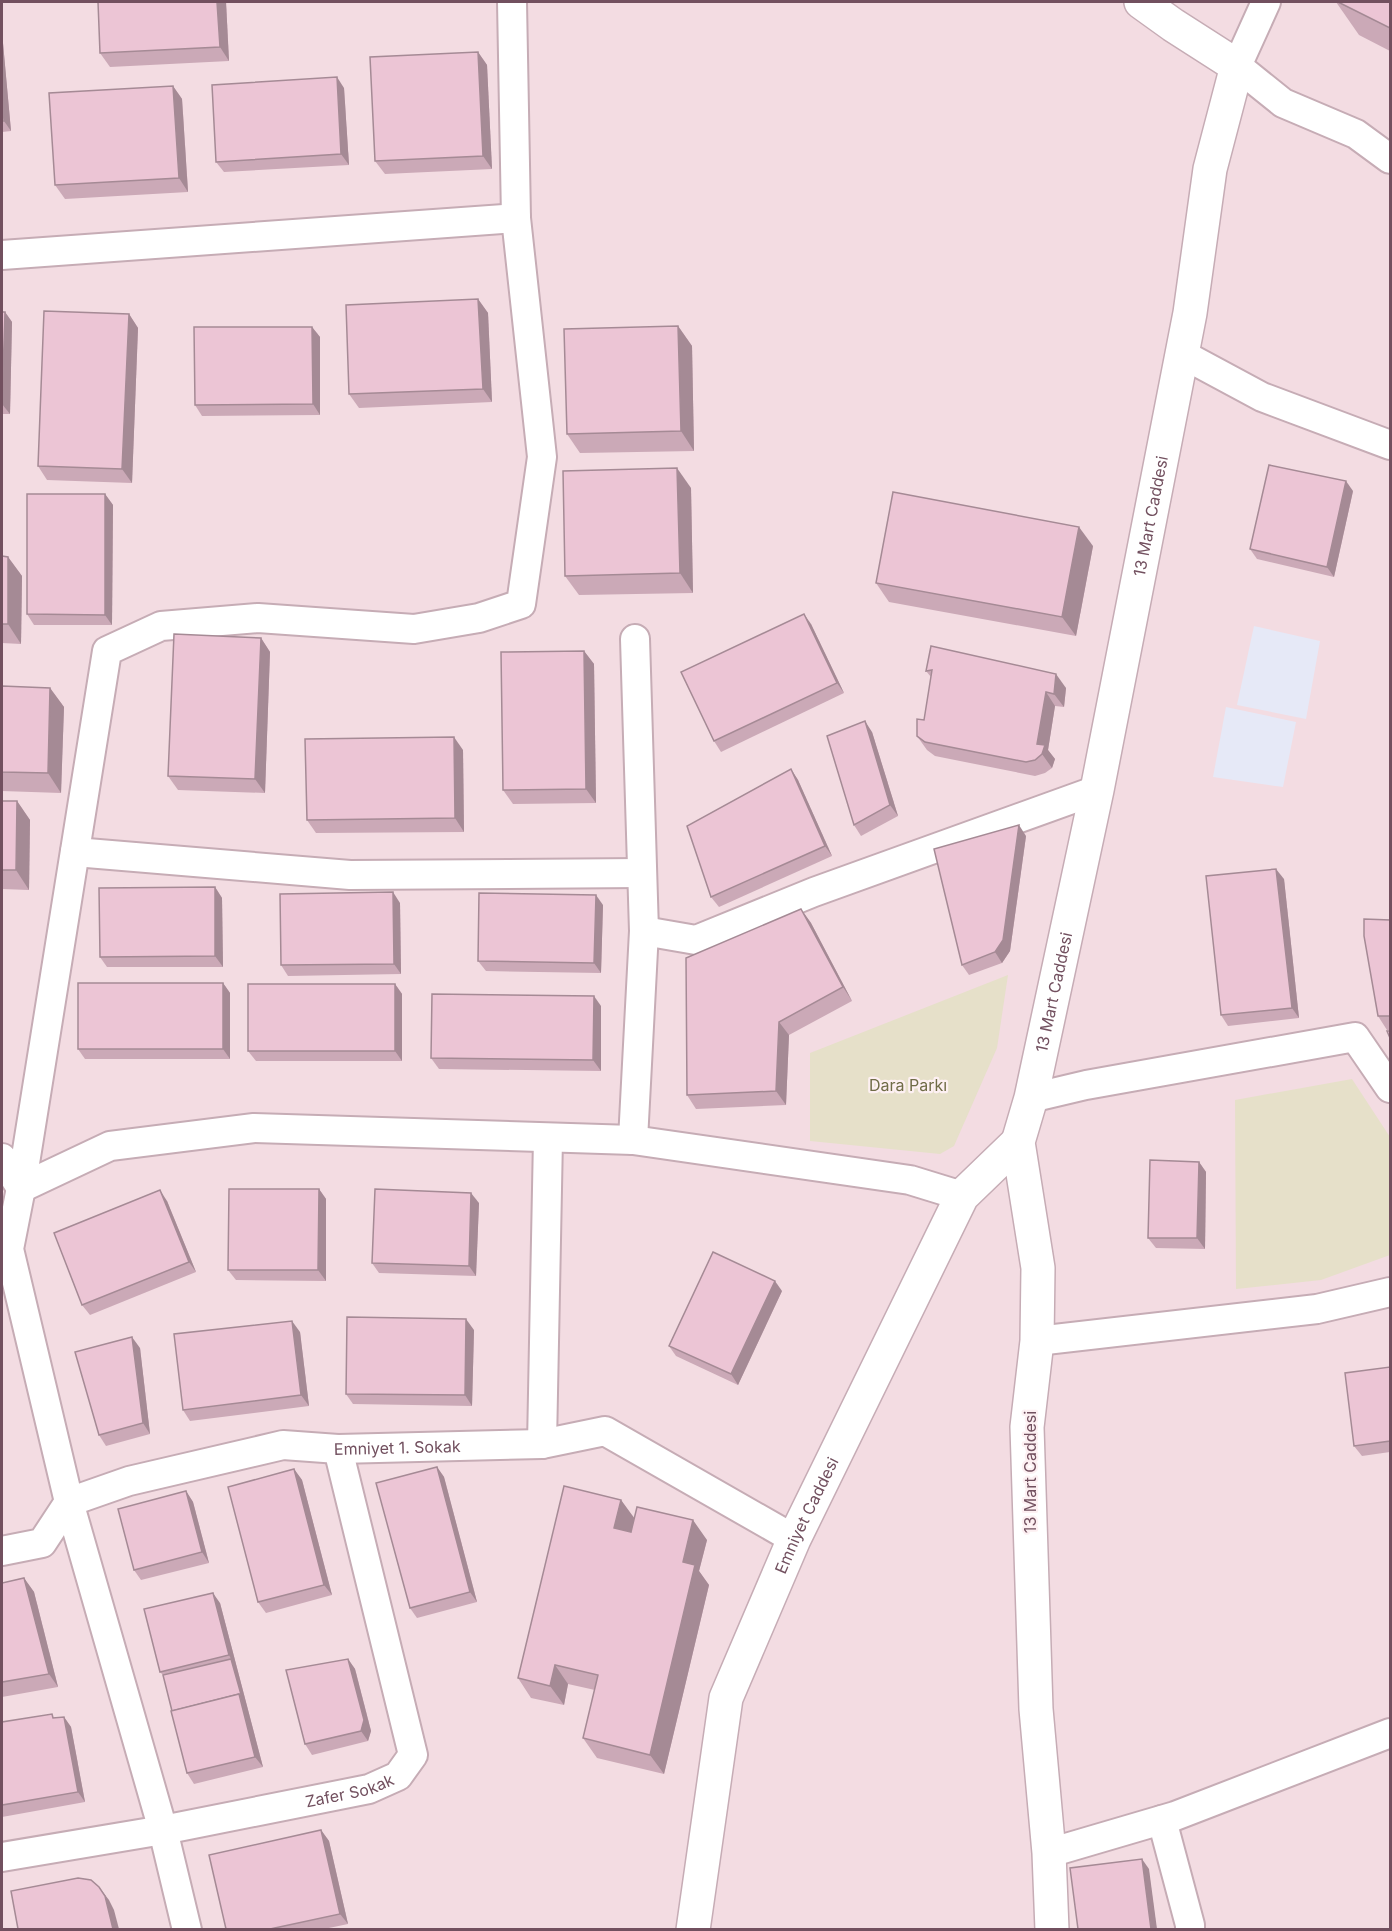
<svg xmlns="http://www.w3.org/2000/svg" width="1392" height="1931" font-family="Inter,sans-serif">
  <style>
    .residential { fill: #f3dce2 }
    .education { fill: #e6e9f7 }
    .green { fill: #e6e0c9 }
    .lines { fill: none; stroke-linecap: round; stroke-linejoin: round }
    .minor-casing { stroke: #c6acb5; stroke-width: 32 }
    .tertiary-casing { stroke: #c6acb5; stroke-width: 36 }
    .minor { stroke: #fff; stroke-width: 28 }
    .tertiary { stroke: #fff; stroke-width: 33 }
    .wall { fill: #cba9b7 }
    .shaded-wall { fill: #a58a95 }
    .building { fill: #ecc5d5; stroke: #a58a95; stroke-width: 1.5 }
    .labels { text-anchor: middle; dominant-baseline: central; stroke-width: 4.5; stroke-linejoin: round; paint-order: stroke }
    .street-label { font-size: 16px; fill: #72505f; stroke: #fdf0f2 }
    .park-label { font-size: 16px; fill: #706c47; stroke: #fdf0f2 }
  </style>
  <rect width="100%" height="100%" fill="#faeaed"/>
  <rect class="residential" x="2" y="2" width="1388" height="1927"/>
  <g class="education">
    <polygon points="1254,626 1320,641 1306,719 1237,705"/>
    <polygon points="1226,707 1296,722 1283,787 1213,777"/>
  </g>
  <g class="green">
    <polygon points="1008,975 997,1048 954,1146 940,1154 810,1141 810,1053"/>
    <polygon points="1352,1079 1390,1137 1390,1255 1321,1280 1236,1289 1235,1100"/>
  </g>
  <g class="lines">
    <g class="minor-casing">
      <g id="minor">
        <polyline points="1266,2 1237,66 1283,103 1356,134 1390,159"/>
        <polyline points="2,255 516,218"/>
        <polyline points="1182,354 1262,397 1390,445"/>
        <polyline points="75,852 350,875 642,873"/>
        <polyline points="644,931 696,940 814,892 1097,790"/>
        <polyline points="1031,1098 1086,1085 1355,1037 1390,1088"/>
        <polyline points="633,1140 644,931 635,639"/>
        <polyline points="2,1158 21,1188"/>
        <polyline points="21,1188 110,1146 254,1128 633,1140 910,1180 962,1196"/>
        <polyline points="1037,1341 1317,1309 1390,1292"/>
        <polyline points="542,1444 548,1138"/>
        <path id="s1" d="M 2,1551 L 42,1543 L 69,1502 L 129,1481 L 283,1445 L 338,1449 L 542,1444 L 605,1431 L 794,1539"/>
        <polyline points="1162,1820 1190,1925 1190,1930"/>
        <polyline points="1049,1853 1175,1816 1390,1733"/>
        <path id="s2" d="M 2,1857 L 163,1830 L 369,1789 L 398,1776 L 413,1755 L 338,1449"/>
        <polyline points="187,1930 163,1830 69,1502 9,1249 21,1188 107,651 161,626 258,618 414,629 479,618 521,604 542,457 516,218 512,2"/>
      </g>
    </g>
    <g class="tertiary-casing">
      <g id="tertiary">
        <path id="s3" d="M 693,1930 L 726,1698 L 794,1539 L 962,1196 L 1018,1142"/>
        <path id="s4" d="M 1052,1930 L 1049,1853 L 1036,1709 L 1027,1427 L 1037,1341 L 1038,1268 L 1018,1142 L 1031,1098 L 1097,790 L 1190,313 L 1210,169 L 1237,66 L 1173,25 L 1141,2"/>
      </g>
    </g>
    <use href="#minor" class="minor"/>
    <use href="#tertiary" class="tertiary"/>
  </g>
  <g class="wall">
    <polygon points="226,2 229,61 110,67 100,53"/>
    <polygon points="1336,2 1390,2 1390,51 1359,35"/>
    <polygon points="2,40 3,43 11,131 2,132"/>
    <polygon points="478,52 487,65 492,169 385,174 375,161"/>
    <polygon points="173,86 182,99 188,192 65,199 55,185"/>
    <polygon points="344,88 349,165 224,172 216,162"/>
    <polygon points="478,299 488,313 492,402 359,408 349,394"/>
    <polygon points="2,312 5,312 12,322 10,414 2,414"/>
    <polygon points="129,314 138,328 132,483 47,480 38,466"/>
    <polygon points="678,326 692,346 694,451 580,453 567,434"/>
    <polygon points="312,327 320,337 320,415 202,416 195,405"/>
    <polygon points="691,488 693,593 579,595 565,576"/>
    <polygon points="1353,491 1334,577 1257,559 1250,549"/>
    <polygon points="105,494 113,505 112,625 34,625 27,614"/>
    <polygon points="1093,546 1076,636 889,602 876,583"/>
    <polygon points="2,556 8,557 22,576 21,644 2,643"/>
    <polygon points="811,624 844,693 721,752 714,741"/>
    <polygon points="261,638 270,652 265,793 178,790 168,776"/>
    <polygon points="931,646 1066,688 1064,707 1055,706 1048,750 1055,759 1052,768 1045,773 1035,776 935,756 927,750 917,736 924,720 931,677 926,671"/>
    <polygon points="584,651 594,664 596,803 513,804 503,790"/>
    <polygon points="2,686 50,688 64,707 61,793 2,791"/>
    <polygon points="872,732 898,816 861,836 854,825"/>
    <polygon points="463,750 464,832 316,833 307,820"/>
    <polygon points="791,769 798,780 832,856 719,907 711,897"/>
    <polygon points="2,801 17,801 30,820 29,890 2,889"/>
    <polygon points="1026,836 1010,951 1002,963 969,975 962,965"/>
    <polygon points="1284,879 1299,1018 1228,1026 1221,1015"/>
    <polygon points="215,887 222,898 223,967 107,967 100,957"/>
    <polygon points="400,903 401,974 288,976 281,965"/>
    <polygon points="603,905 601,973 486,971 478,961"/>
    <polygon points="801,909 811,923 852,1001 789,1035 786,1105 696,1109 687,1095"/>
    <polygon points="1390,920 1390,1030 1387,1030 1378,1016"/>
    <polygon points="223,983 230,993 230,1059 85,1059 78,1049"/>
    <polygon points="395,984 402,994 402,1061 256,1061 248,1051"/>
    <polygon points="601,1006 601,1071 439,1069 431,1058"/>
    <polygon points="1199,1162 1206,1172 1205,1249 1156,1248 1148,1238"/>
    <polygon points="319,1189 326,1199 326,1281 236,1280 228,1270"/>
    <polygon points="167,1201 196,1272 90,1315 82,1305"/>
    <polygon points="479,1203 476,1276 379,1273 372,1263"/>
    <polygon points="782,1291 738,1385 676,1356 669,1346"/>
    <polygon points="474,1330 472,1406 353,1404 346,1394"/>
    <polygon points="300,1332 309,1406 190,1421 183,1410"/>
    <polygon points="140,1348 150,1434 106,1446 99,1435"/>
    <polygon points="1390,1367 1390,1452 1362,1456 1354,1446"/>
    <polygon points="437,1467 444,1477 477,1602 417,1618 410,1608"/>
    <polygon points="294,1469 302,1480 332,1595 266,1613 258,1602"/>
    <polygon points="186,1491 193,1502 209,1563 141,1580 134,1570"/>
    <polygon points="621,1500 634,1519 707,1540 699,1571 709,1585 664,1774 597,1758 583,1738 595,1690 568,1684 564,1705 531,1698 518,1678"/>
    <polygon points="24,1578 34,1592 58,1687 2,1697 2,1583"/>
    <polygon points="220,1603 263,1767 194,1784 187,1773 172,1711 163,1675 160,1672"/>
    <polygon points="348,1659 355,1669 371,1731 368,1741 312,1755 305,1744"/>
    <polygon points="64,1717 71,1727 85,1802 2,1817 2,1722"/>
    <polygon points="321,1830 329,1841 348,1924 324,1929 226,1929"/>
  </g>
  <g class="shaded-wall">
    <polygon points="217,2 226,2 229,61 220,47"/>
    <polygon points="2,40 3,43 11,131 4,121 2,95"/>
    <polygon points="478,52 487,65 492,169 483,156"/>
    <polygon points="337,77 344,88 349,165 341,154"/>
    <polygon points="173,86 182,99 188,192 179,178"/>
    <polygon points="478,299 488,313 492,402 483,389"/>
    <polygon points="5,312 12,322 10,414 2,404"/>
    <polygon points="129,314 138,328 132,483 122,469"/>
    <polygon points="678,326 692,346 694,451 681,431"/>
    <polygon points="312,327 320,337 320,415 313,404"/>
    <polygon points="677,468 691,488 693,593 680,573"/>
    <polygon points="1346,481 1353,491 1334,577 1327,567"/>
    <polygon points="105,494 113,505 112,625 105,615"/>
    <polygon points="1079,527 1093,546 1076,636 1062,617"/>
    <polygon points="8,557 22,576 21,644 8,624"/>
    <polygon points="804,614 811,624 844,693 837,683"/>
    <polygon points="261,638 270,652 265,793 255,779"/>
    <polygon points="584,651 594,664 596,803 586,789"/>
    <polygon points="1056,674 1066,688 1064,707 1054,694"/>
    <polygon points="50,688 64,707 61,793 48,773"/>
    <polygon points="1046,692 1055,706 1048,750 1055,759 1052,768 1042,754 1037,744"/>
    <polygon points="865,721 872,732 898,816 890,805"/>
    <polygon points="454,737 463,750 464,832 455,818"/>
    <polygon points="791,769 798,780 832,856 825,846"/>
    <polygon points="17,801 30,820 29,890 16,870"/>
    <polygon points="1019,825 1026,836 1010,951 1002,963 995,952"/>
    <polygon points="1276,869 1284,879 1299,1018 1292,1008"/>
    <polygon points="215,887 222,898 223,967 215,956"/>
    <polygon points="393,892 400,903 401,974 394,964"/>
    <polygon points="596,895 603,905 601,973 594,963"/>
    <polygon points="801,909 811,923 852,1001 843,987"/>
    <polygon points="223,983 230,993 230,1059 223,1049"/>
    <polygon points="395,984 402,994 402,1061 395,1051"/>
    <polygon points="594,996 601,1006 601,1071 593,1060"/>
    <polygon points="779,1022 789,1035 786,1105 776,1091"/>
    <polygon points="1199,1162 1206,1172 1205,1249 1197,1238"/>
    <polygon points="319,1189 326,1199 326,1281 318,1270"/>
    <polygon points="160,1190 167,1201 196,1272 189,1262"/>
    <polygon points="471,1193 479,1203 476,1276 469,1266"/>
    <polygon points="775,1281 782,1291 738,1385 731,1374"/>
    <polygon points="466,1319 474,1330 472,1406 465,1395"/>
    <polygon points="292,1321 300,1332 309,1406 301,1395"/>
    <polygon points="132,1337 140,1348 150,1434 143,1423"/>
    <polygon points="437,1467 444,1477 477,1602 470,1592"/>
    <polygon points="294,1469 302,1480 332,1595 324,1585"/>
    <polygon points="186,1491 193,1502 209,1563 202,1552"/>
    <polygon points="621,1500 635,1519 628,1547 614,1528"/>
    <polygon points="693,1520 707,1540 699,1571 709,1585 664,1774 650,1755 683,1562"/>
    <polygon points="24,1578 34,1592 58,1687 49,1674"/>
    <polygon points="213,1593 220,1603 263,1767 255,1757 231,1659 229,1655"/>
    <polygon points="348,1659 355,1669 371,1731 368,1741 361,1731"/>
    <polygon points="555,1665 568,1684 564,1705 550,1686"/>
    <polygon points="64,1717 71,1727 85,1802 78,1792"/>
    <polygon points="321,1830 329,1841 348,1924 340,1914"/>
    <polygon points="1142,1859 1149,1869 1157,1929 1151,1929"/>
    <polygon points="99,1887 109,1900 114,1910 119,1929 113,1929"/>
  </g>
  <g class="building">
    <polygon points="98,2 217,2 220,47 100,53"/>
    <polygon points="1338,2 1390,2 1390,28"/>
    <polygon points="478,52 483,156 375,161 370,57"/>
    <polygon points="337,77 341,154 216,162 212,85"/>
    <polygon points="173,86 179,178 55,185 49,93"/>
    <polygon points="2,95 4,121 2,121"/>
    <polygon points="478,299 483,389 349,394 346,305"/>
    <polygon points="44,311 129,314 122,469 38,466"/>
    <polygon points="2,312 5,312 2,404"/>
    <polygon points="678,326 681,431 567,434 564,329"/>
    <polygon points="194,327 312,327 313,404 195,405"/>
    <polygon points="1269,465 1346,481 1327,567 1250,549"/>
    <polygon points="677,468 680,573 565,576 563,471"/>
    <polygon points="893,492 1079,527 1062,617 876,583"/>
    <polygon points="27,494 105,494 105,615 27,614"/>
    <polygon points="2,556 8,557 8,624 2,624"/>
    <polygon points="804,614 837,683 714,741 681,672"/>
    <polygon points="174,634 261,638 255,779 168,776"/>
    <polygon points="931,646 1056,674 1054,694 1046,692 1037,744 1045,745 1042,754 1035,760 1026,762 925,742 917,736 917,719 924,720 932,670 926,671"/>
    <polygon points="584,651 586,789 503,790 501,652"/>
    <polygon points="2,686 50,688 48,773 2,772"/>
    <polygon points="865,721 890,805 854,825 827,736"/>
    <polygon points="454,737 455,818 307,820 305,739"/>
    <polygon points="791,769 825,846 711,897 687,826"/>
    <polygon points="2,801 17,801 16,870 2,870"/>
    <polygon points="1019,825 1003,940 995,952 962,965 934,849"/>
    <polygon points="1276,869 1292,1008 1221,1015 1206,876"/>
    <polygon points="215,887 215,956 100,957 99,888"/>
    <polygon points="393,892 394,964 281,965 280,894"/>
    <polygon points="479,893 596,895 594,963 478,961"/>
    <polygon points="801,909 843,987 779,1022 776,1091 687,1095 686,958"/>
    <polygon points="1364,919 1390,920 1390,1016 1378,1016 1364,936"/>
    <rect x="78" y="983" width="145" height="66"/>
    <rect x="248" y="984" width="147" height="67"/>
    <polygon points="432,994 594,996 593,1060 431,1058"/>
    <polygon points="1387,1031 1390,1031 1390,1038"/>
    <polygon points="1150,1160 1199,1162 1197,1238 1148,1238"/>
    <polygon points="229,1189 319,1189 318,1270 228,1270"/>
    <polygon points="375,1189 471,1193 469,1266 372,1263"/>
    <polygon points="160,1190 189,1262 82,1305 54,1233"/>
    <polygon points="713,1252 775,1281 731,1374 669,1346"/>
    <polygon points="347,1317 466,1319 465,1395 346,1394"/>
    <polygon points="292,1321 301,1395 183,1410 174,1334"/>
    <polygon points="132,1337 143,1423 99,1435 75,1352"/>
    <polygon points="1390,1367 1390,1441 1354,1446 1345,1373"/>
    <polygon points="437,1467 470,1592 410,1608 376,1483"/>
    <polygon points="294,1469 324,1585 258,1602 228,1487"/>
    <polygon points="564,1486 621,1500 614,1528 631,1532 637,1507 693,1520 683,1562 695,1565 650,1755 583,1738 598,1675 555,1665 550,1686 518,1678"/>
    <polygon points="186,1491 202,1552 134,1570 118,1509"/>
    <polygon points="24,1578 49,1674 2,1682 2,1583"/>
    <polygon points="213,1593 229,1655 160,1672 144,1609"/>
    <polygon points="231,1659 242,1698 239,1694 172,1711 163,1675"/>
    <polygon points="348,1659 364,1720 361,1731 305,1744 286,1670"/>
    <polygon points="239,1694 255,1757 187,1773 171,1711"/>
    <polygon points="52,1714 53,1718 64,1717 78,1792 2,1805 2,1722"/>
    <polygon points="321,1830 340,1914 270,1929 226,1929 209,1855"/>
    <polygon points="1142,1859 1151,1929 1078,1929 1070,1868"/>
    <polygon points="78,1878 91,1880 99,1887 105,1896 113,1929 18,1929 11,1891"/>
  </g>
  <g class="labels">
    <g class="street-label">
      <text stroke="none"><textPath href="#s4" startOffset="1431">13 Mart Caddesi</textPath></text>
      <text stroke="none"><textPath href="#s4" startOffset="945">13 Mart Caddesi</textPath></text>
      <text stroke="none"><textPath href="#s1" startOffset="426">Emniyet 1. Sokak</textPath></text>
      <text transform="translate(1030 1472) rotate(-90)">13 Mart Caddesi</text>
      <text stroke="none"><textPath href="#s3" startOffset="434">Emniyet Caddesi</textPath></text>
      <text stroke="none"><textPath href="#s2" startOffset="354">Zafer Sokak</textPath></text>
    </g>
    <g class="park-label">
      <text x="908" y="1085">Dara Parkı</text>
    </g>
  </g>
  <rect width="1392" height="1931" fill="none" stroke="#72505f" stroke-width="6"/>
</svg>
